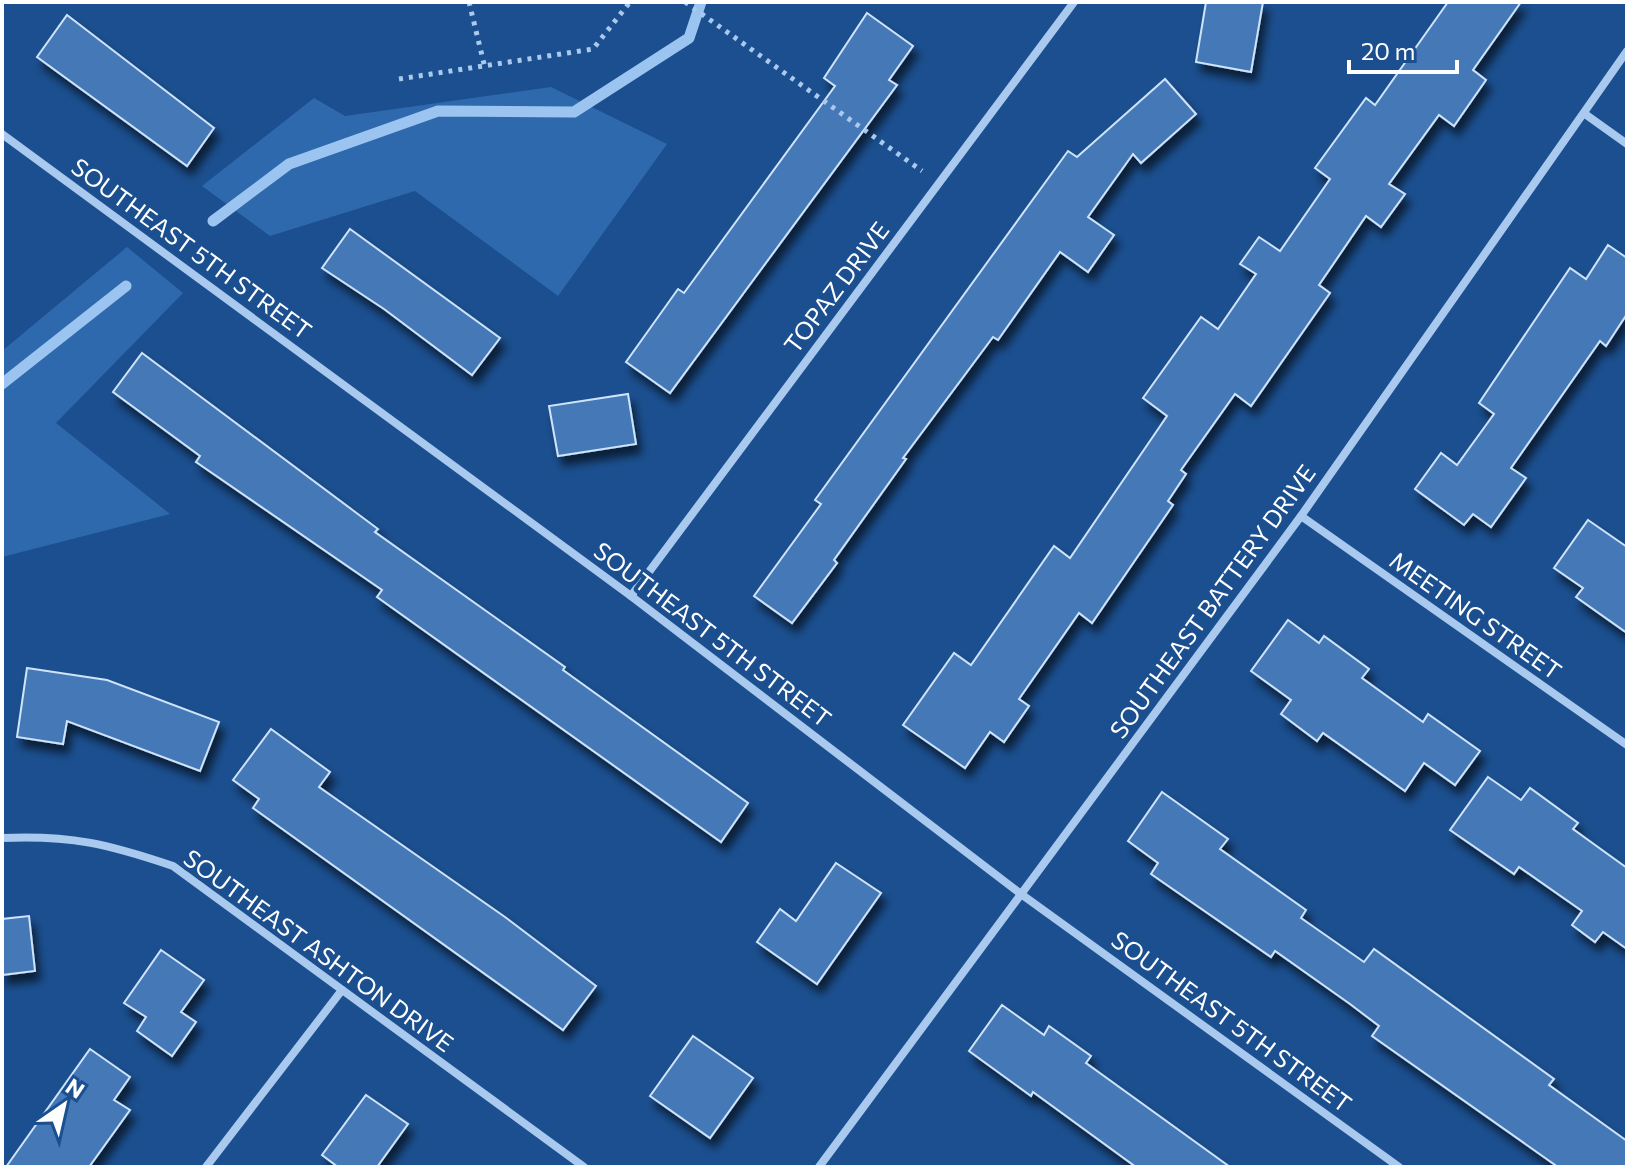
<svg xmlns="http://www.w3.org/2000/svg" width="1629" height="1169" font-family="Commissioner,sans-serif">
  <style>
    .green { fill: #2e69ad }
    .lines { fill: none; stroke-linecap: round; stroke-linejoin: round }
    .stream { stroke: #9cc4f0; stroke-width: 11 }
    .building { fill: #4478b7; stroke: #cfe3fa; stroke-width: 2; filter: url(#shadow) }
    .path { stroke: #a9c9ee; stroke-width: 5; stroke-dasharray: 4 6; stroke-linecap: butt }
    .minor { stroke: #a9c9ee; stroke-width: 8 }
    .labels { text-anchor: middle; dominant-baseline: central; stroke-width: 8; stroke-linejoin: round; paint-order: stroke }
    .street-label { font-size: 24px; fill: #fff; stroke: #1b4f8f }
  </style>
  <defs>
    <filter id="shadow"><feDropShadow dx="5" dy="9" stdDeviation="4" flood-color="#0009"/></filter>
  </defs>
  <rect width="100%" height="100%" fill="#1b4f8f"/>
  <g class="green">
    <polygon points="551,87 667,144 558,296 415,191 270,236 202,186 314,98 345,116"/>
    <polygon points="127,247 183,293 56,423 170,514 2,557 2,351"/>
  </g>
  <g class="lines">
    <g class="stream">
      <polyline points="213,221 289,164 438,111 574,112 689,38 701,2"/>
      <polyline points="2,384 126,286"/>
    </g>
  </g>
  <g class="building">
    <polygon points="1206,2 1263,2 1251,72 1196,62"/>
    <polygon points="1448,2 1521,2 1473,70 1486,80 1454,126 1439,115 1389,184 1405,194 1381,227 1366,216 1319,285 1330,293 1251,406 1235,394 1181,470 1186,474 1168,501 1173,505 1092,623 1079,613 1019,699 1029,706 1004,742 990,732 965,768 903,725 954,653 971,665 1054,546 1070,558 1167,416 1143,398 1201,317 1218,329 1256,274 1240,264 1259,237 1280,251 1330,179 1315,168 1366,98 1375,105"/>
    <polygon points="867,13 913,46 889,80 897,85 670,393 626,362 678,289 684,293 835,86 824,78"/>
    <polygon points="67,15 214,128 187,166 37,57"/>
    <polygon points="1165,79 1196,114 1141,163 1133,154 1088,217 1114,235 1088,272 1060,252 998,340 993,337 903,458 906,459 834,560 837,563 792,623 754,596 821,504 815,500 1068,151 1077,157"/>
    <polygon points="350,229 500,338 472,375 384,309 322,268"/>
    <polygon points="1608,245 1627,258 1627,314 1606,346 1600,341 1511,468 1526,478 1491,527 1473,514 1464,525 1415,489 1441,453 1457,465 1494,414 1479,403 1570,268 1586,279"/>
    <polygon points="142,353 378,529 375,532 565,667 563,670 748,803 721,842 377,597 382,590 196,462 200,456 113,392"/>
    <polygon points="628,394 636,444 558,456 549,406"/>
    <polygon points="1588,520 1627,547 1627,633 1576,597 1583,588 1554,568"/>
    <polygon points="1288,620 1319,643 1324,636 1369,669 1362,678 1423,722 1428,714 1480,751 1455,785 1424,763 1405,791 1323,733 1317,741 1281,714 1291,700 1251,671"/>
    <polygon points="27,668 107,680 219,722 200,771 67,721 63,744 17,737"/>
    <polygon points="271,729 330,772 319,787 505,917 596,986 563,1030 253,808 259,799 233,780"/>
    <polygon points="1488,777 1521,800 1530,788 1578,823 1573,829 1627,868 1627,949 1603,932 1595,942 1572,925 1582,911 1519,867 1514,874 1450,830"/>
    <polygon points="1162,792 1228,839 1220,849 1306,910 1301,918 1364,962 1374,949 1554,1079 1549,1085 1627,1141 1627,1167 1558,1167 1372,1036 1379,1026 1350,1004 1275,951 1271,957 1151,874 1158,863 1128,841"/>
    <polygon points="836,863 881,893 817,984 757,942 780,909 796,921"/>
    <polygon points="29,916 35,971 2,975 2,919"/>
    <polygon points="161,950 204,980 181,1012 196,1022 172,1056 137,1031 146,1017 124,1003"/>
    <polygon points="1002,1005 1044,1035 1049,1026 1091,1056 1086,1063 1230,1167 1136,1167 1033,1092 1031,1096 969,1051"/>
    <polygon points="693,1036 753,1078 710,1138 650,1096"/>
    <polygon points="90,1049 130,1077 114,1100 130,1110 89,1167 6,1167"/>
    <polygon points="366,1095 408,1124 377,1167 338,1167 322,1155"/>
  </g>
  <g class="lines">
    <g class="path">
      <polyline points="469,2 485,68"/>
      <polyline points="685,2 922,171"/>
      <polyline points="399,79 593,49 630,2"/>
    </g>
    <g class="minor">
      <polyline points="1585,114 1627,144"/>
      <polyline points="2,134 631,596 1021,894 1399,1167"/>
      <polyline points="1301,516 1627,745"/>
      <polyline points="631,596 1074,2"/>
      <path d="M 2,838 C 71,835 108,844 173,866 L 584,1167"/>
      <polyline points="206,1167 342,990"/>
      <polyline points="819,1167 1301,516 1627,51"/>
    </g>
  </g>
  <g class="labels">
    <g class="street-label">
      <text transform="translate(192 248) rotate(36)">SOUTHEAST 5TH STREET</text>
      <text transform="translate(836 287) rotate(-53)">TOPAZ DRIVE</text>
      <text transform="translate(1212 601) rotate(-54)">SOUTHEAST BATTERY DRIVE</text>
      <text transform="translate(1476 615) rotate(35)">MEETING STREET</text>
      <text transform="translate(713 634) rotate(37)">SOUTHEAST 5TH STREET</text>
      <text transform="translate(319 950) rotate(36)">SOUTHEAST ASHTON DRIVE</text>
      <text transform="translate(1232 1021) rotate(36)">SOUTHEAST 5TH STREET</text>
    </g>
  </g>
  <rect width="1629" height="1169" fill="none" stroke="#ffffff" stroke-width="8"/>
  <g transform="translate(64 1105) rotate(34)" stroke="#1b4f8f" stroke-width="6" paint-order="stroke">
  <path d="M0-6L14 30L0 20L-14 30Z" fill="#ffffff"/>
  <text y="-12" font-size="22" font-weight="bold" text-anchor="middle" fill="#ffffff">N</text>
  </g>
  <path d="M1349 60v12h108v-12" fill="none" stroke="#ffffff" stroke-width="4"/>
  <text x="1361" y="60" font-size="24" fill="#ffffff" stroke="#1b4f8f" stroke-width="6" paint-order="stroke">20 m</text>
</svg>
